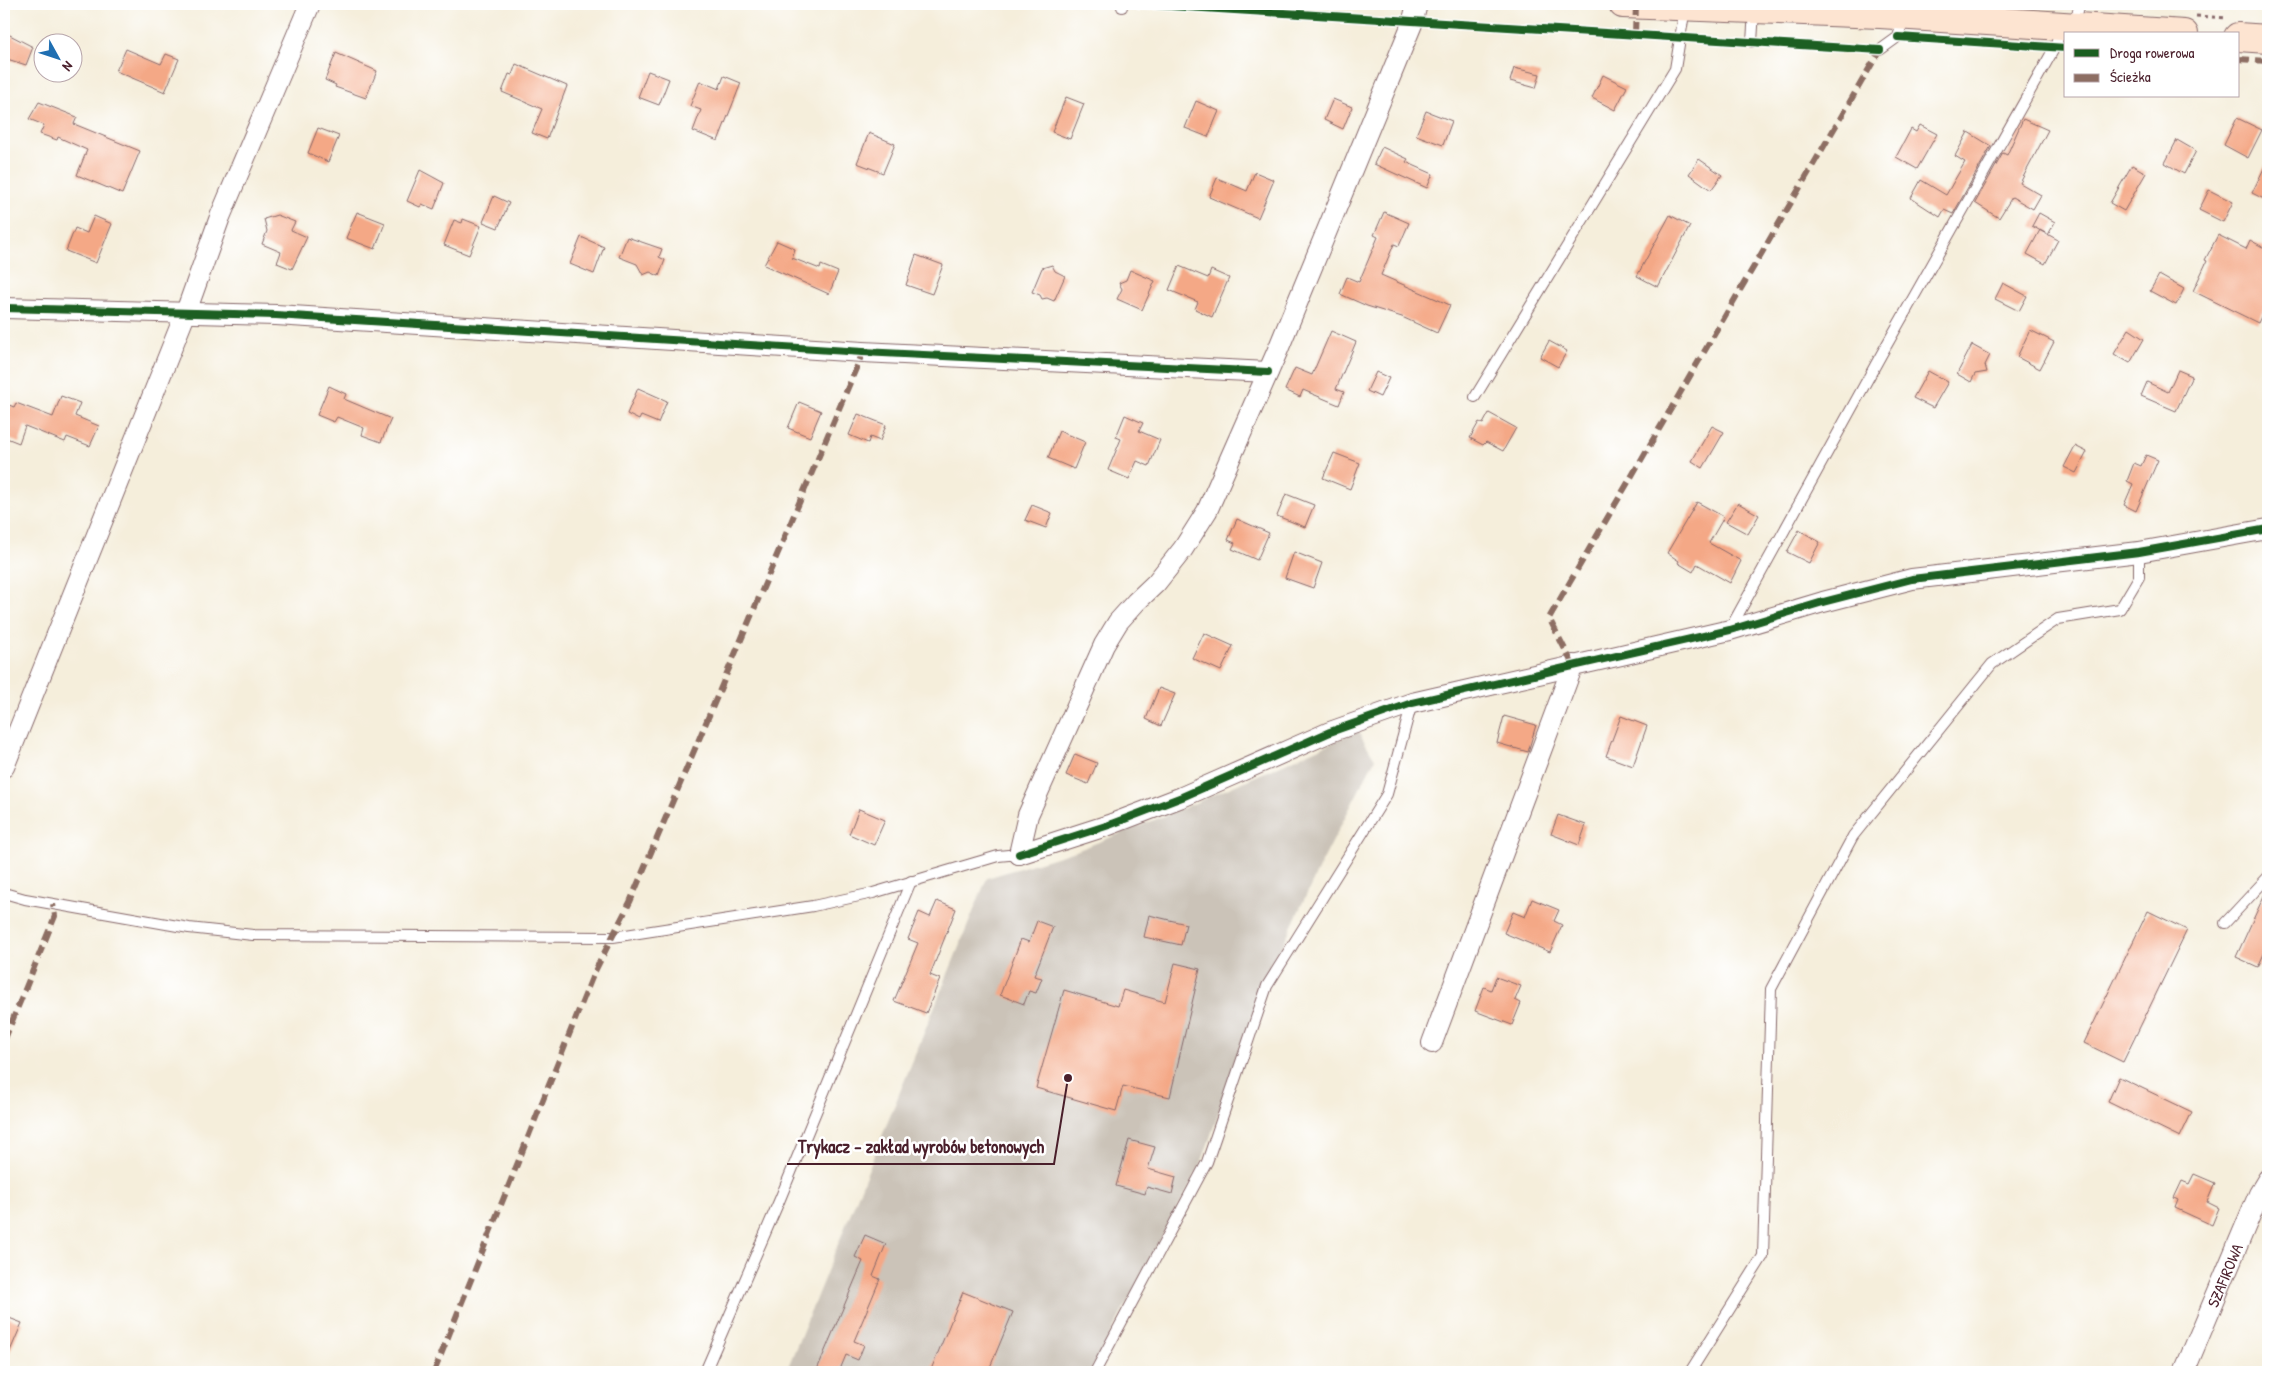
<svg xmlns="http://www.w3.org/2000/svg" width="2272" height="1376" font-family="'Patrick Hand',sans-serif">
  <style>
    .industrial { fill: #cbc3b8 }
    .building { fill: #f4a886 }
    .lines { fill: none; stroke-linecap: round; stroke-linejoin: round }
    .lane-casing { stroke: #866769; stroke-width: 12 }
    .street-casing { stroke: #866769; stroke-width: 22 }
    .secondary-casing { stroke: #866769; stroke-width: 30 }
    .path { stroke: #866769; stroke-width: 3; stroke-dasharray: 4 4; stroke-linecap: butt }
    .lane { stroke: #fff; stroke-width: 10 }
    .street { stroke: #fff; stroke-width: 20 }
    .secondary { stroke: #fde4d1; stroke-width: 28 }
    .quiet { stroke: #8d6e63; stroke-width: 6; stroke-dasharray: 12 6; stroke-linecap: butt }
    .cycleway-casing { stroke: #fff; stroke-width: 11 }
    .cycleway { stroke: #1b5e20; stroke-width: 8 }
    .labels { text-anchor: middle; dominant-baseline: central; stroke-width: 5; stroke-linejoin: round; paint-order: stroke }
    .street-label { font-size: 16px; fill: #4a1f2b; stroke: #fff }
    .leader { fill: none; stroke: #4a1f2b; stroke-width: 2 }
    .callout-dot { fill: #4a1f2b; stroke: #fff; stroke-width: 2 }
    .callout-label { font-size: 18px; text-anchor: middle; font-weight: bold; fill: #4a1f2b; stroke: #fff; stroke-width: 5; stroke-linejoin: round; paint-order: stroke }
  </style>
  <rect width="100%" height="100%" fill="#fff"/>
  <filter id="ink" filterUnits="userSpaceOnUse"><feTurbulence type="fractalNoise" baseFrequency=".02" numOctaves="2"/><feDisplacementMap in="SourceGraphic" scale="10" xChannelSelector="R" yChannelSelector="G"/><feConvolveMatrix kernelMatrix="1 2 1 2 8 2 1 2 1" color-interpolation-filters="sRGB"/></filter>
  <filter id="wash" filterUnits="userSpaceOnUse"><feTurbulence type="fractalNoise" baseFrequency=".0096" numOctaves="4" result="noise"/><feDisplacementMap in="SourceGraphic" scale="20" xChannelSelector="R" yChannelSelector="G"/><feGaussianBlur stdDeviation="1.12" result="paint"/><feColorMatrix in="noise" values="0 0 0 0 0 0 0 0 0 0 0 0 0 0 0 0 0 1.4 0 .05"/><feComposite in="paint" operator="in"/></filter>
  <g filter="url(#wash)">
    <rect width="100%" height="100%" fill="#f5eedb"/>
    <polygon class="industrial" points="1358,731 1375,759 1320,866 1260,993 1201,1164 1090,1372 786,1372 987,878 1076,851 1177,811"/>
    <g id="blocks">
      <g class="building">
        <polygon points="4,32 33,47 26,65 4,58"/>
        <polygon points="126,49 161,64 166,54 179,59 165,92 116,71"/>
        <polygon points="336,53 377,71 366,98 335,87 336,85 325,80"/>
        <polygon points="516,64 567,86 547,139 532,133 542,109 502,92 509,74 512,75"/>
        <polygon points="1514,68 1540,74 1536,88 1510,81"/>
        <polygon points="648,71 669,79 659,105 638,97"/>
        <polygon points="1603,75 1627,87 1615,110 1592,98"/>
        <polygon points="724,76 741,83 718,141 693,131 701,110 690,106 700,81 719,89"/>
        <polygon points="1066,97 1084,104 1070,139 1052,132"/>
        <polygon points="1333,99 1352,107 1343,129 1324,120"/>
        <polygon points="1196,101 1219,111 1208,137 1185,128"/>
        <polygon points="39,102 77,117 74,124 140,151 122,194 77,175 87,150 58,137 57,140 40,134 44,125 29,119"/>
        <polygon points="1426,111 1452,121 1443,145 1416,135"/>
        <polygon points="2237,118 2262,130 2248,158 2224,145"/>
        <polygon points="2023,119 2048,130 2020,183 2041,195 2033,209 2012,197 1999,218 1975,203 2003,153 2007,155"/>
        <polygon points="1920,125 1937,134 1917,169 1896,157 1911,129 1916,132"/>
        <polygon points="318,128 339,136 328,162 308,153"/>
        <polygon points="1968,132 1991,146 1953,214 1944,210 1940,217 1911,198 1921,180 1946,195 1965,162 1955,156"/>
        <polygon points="869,133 895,144 883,173 857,163"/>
        <polygon points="2177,140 2196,151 2184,174 2165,163"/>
        <polygon points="1382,147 1408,159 1406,162 1433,174 1427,188 1374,164"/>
        <polygon points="1699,159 1722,175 1711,190 1689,174"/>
        <polygon points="2268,160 2268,201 2252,193"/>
        <polygon points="2132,165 2146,173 2124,211 2110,203"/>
        <polygon points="420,170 444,183 434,209 422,204 420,207 407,201"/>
        <polygon points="1255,172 1274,180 1258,218 1209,197 1217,178 1247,191"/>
        <polygon points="2209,190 2233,202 2223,222 2199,210"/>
        <polygon points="494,196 509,203 498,228 483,222"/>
        <polygon points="357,212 385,223 375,249 346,238"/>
        <polygon points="1384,212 1409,223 1399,246 1394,244 1381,275 1450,305 1437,333 1402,317 1367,306 1340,294 1347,277 1359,282 1378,237 1374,235"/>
        <polygon points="2039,213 2055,222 2048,235 2032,226"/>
        <polygon points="277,215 295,222 291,230 307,237 292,269 277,263 281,252 262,244 267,231 264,219"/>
        <polygon points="1670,215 1690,226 1658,287 1637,276"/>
        <polygon points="94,216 112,224 96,263 66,251 75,228 87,233"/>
        <polygon points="463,219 481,226 469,255 444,245 454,220 462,223"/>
        <polygon points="2040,230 2058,240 2045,264 2027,254"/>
        <polygon points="2218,235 2246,249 2250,240 2268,250 2268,302 2258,323 2193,291 2207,261 2205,260"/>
        <polygon points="581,237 604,247 594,274 570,264"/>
        <polygon points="627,237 662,249 659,257 665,260 659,276 650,272 643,275 637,264 619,257"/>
        <polygon points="777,241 795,249 792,258 820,269 821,265 838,272 829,294 764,265"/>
        <polygon points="916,255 943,265 932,294 906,285"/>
        <polygon points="1052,265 1055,271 1065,276 1054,301 1047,298 1042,299 1040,295 1032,292 1042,268"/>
        <polygon points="1179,266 1208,278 1211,270 1229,278 1212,317 1195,309 1198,302 1169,290"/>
        <polygon points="1130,270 1155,281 1142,310 1117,299 1122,289 1119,283 1126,280"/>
        <polygon points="2159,275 2184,289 2176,305 2150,291"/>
        <polygon points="2003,283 2027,296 2019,311 1995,299"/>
        <polygon points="2129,329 2144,339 2130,363 2114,354"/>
        <polygon points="2030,330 2054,342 2040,369 2017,357"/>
        <polygon points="1331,331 1356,342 1336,389 1344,392 1339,405 1303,390 1300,397 1285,390 1295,368 1312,375"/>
        <polygon points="1549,341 1567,351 1558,367 1540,357"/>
        <polygon points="1972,345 1990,355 1985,365 1987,372 1975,374 1971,382 1957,374"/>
        <polygon points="2178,370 2192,376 2176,411 2141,396 2147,382 2168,392"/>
        <polygon points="1928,371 1948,382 1933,408 1913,398"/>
        <polygon points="1376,372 1389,378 1380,397 1367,391"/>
        <polygon points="329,386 346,394 344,399 391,419 381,442 362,435 364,428 337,417 334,422 317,415"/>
        <polygon points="638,388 667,401 658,423 641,416 639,420 627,414"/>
        <polygon points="61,396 80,403 75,416 99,426 90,446 67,437 65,442 25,426 19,443 4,437 4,403 14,407 16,403 53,417"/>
        <polygon points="799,402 821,411 810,437 788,428"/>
        <polygon points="1489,413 1516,428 1503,451 1486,442 1483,445 1470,438 1479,422 1483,424"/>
        <polygon points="858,414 886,425 880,441 870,437 868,443 849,435"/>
        <polygon points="1125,415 1143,423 1139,431 1160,440 1149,466 1137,461 1129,479 1108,470 1121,439 1116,437"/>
        <polygon points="1712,426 1724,432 1703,468 1692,461"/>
        <polygon points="1059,431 1085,442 1074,469 1048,458"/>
        <polygon points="2075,446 2087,452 2076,473 2064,467"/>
        <polygon points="1334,453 1360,463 1350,489 1323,478"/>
        <polygon points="2146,455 2158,460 2136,511 2124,505 2133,484 2127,481 2134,463 2141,466"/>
        <polygon points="1286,494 1314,505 1305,527 1277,516"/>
        <polygon points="1697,502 1724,517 1709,543 1741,561 1730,583 1697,564 1693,572 1678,563 1679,561 1667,553"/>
        <polygon points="1738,503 1759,515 1748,534 1726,522"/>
        <polygon points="1032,505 1052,513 1046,528 1025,520"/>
        <polygon points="1237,519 1269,533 1257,560 1232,549 1235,543 1228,540"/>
        <polygon points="1799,530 1820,542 1809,563 1787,552"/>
        <polygon points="1294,552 1322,563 1313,588 1285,578"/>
        <polygon points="1204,633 1233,646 1221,671 1192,658"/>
        <polygon points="1159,688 1175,694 1161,726 1146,719"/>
        <polygon points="1504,716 1536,725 1528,752 1497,743"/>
        <polygon points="1621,716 1647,726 1633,766 1606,756"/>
        <polygon points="1075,754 1097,763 1088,784 1066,775"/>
        <polygon points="859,809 885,820 874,845 849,834"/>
        <polygon points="1558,815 1586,825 1579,845 1551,834"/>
        <polygon points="2268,887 2268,945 2258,967 2236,957"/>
        <polygon points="1532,899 1559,910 1554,921 1562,925 1550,952 1504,933 1513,912 1525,917"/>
        <polygon points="937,901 956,909 930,975 940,979 926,1013 894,1001 918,943 908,939 919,912 930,917"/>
        <polygon points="2148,911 2187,930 2123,1062 2084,1043"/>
        <polygon points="1149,915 1186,924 1181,945 1144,937"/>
        <polygon points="1037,921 1053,927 1034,976 1042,978 1036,993 1029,991 1024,1004 1000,995 1021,939 1029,942"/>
        <polygon points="1175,963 1200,969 1170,1097 1123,1086 1116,1111 1036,1088 1064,990 1118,1006 1123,990 1165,1002"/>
        <polygon points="1496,977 1521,986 1515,1000 1521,1003 1512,1025 1475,1011 1484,987 1491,990"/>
        <polygon points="2119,1077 2192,1112 2180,1137 2108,1102"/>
        <polygon points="1129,1140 1155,1147 1148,1169 1176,1177 1172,1194 1147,1187 1145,1194 1116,1186"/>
        <polygon points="2194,1174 2215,1183 2207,1202 2219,1208 2212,1225 2175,1208 2178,1200 2174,1198 2182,1181 2189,1184"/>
        <polygon points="865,1235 886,1244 873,1276 880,1279 854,1341 864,1345 858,1360 846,1355 839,1372 816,1372 863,1261 855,1257"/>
        <polygon points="963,1292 1013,1312 988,1372 930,1372"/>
        <polygon points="4,1316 22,1323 4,1365"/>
      </g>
    </g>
  </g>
  <g filter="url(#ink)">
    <use href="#blocks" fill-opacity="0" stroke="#866769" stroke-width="1"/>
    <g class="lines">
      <g class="lane-casing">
        <g id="lane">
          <polyline points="1122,7 1122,4"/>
          <polyline points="2074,24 2080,4"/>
          <polyline points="1752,42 1754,11"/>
          <polyline points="1880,50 1898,37 1901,27"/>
          <polyline points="1475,397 1675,69 1685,8"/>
          <polyline points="1730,629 1881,355 2055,47 2062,27"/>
          <polyline points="4,893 25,899 189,928 253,935 613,937 813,906 873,893 998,856 1019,854"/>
          <polyline points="2225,923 2268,877"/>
          <polyline points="705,1372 780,1199 911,881"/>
          <polyline points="1095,1372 1207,1162 1267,986 1387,794 1412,703"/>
          <polyline points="1690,1372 1763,1256 1771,989 1853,836 1992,664 2058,619 2120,609 2139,577 2139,552"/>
        </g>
      </g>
      <g class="street-casing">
        <g id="street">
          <polyline points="4,308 276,315 863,352 1268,372"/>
          <polyline points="4,767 186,312 220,217 310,4"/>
          <polyline points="1019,854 1109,825 1182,797 1330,732 1412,703 1730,630 1823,602 1912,579 2139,552 2268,529"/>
          <polyline points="1019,854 1028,815 1104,645 1118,622 1136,602 1156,583 1183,549 1207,511 1277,352 1412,24 1417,4"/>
          <polyline points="1432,1043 1573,665"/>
          <path id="s1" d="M 2184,1372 L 2259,1194 L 2268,1179"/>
        </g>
      </g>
      <g class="secondary-casing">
        <g id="secondary">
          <polyline points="1623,4 1880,14 2184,34"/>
          <polyline points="2238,37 2268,39"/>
        </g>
      </g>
      <polyline class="path" points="2196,16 2227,18"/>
      <use href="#lane" class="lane"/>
      <use href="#street" class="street"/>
      <use href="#secondary" class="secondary"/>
      <g class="quiet">
        <polyline points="1635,34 1636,4"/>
        <polyline points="2238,59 2268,61"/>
        <polyline points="1573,665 1549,618 1880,50 1877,50"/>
        <polyline points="4,1041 55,916 53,904"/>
        <polyline points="434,1372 593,975 630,902 863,352"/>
      </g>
      <g class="cycleway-casing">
        <g id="cycleway">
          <polyline points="1139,4 1880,50"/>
          <polyline points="1898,37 2066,48"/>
          <polyline points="4,308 276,315 863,352 1268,372"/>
          <polyline points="1019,854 1109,825 1182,797 1330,732 1412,703 1730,630 1823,602 1912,579 2139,552 2268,529"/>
        </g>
      </g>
      <use href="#cycleway" class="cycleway"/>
    </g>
  </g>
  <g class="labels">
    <g class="street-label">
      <text stroke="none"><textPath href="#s1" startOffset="105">SZAFIROWA</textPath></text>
    </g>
  </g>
  <path class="leader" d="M1068 1078L1054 1164H787"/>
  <circle class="callout-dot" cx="1068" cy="1078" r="5"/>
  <g class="callout-label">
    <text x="921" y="1153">Trykacz - zakład wyrobów betonowych</text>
  </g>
  <rect width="2272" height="1376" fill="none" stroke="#fff" stroke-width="20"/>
  <rect x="2064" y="32" width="175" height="65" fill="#ffffff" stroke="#b7a5aa"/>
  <rect x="2074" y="49" width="25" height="8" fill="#1b5e20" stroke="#b7a5aa"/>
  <text x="2110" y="58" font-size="15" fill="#4a1f2b">Droga rowerowa</text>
  <rect x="2074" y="74" width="25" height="8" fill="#8d6e63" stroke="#b7a5aa"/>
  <text x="2110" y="82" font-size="15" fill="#4a1f2b">Ścieżka</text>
  <g transform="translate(58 58) rotate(130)"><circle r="24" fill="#ffffff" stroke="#b7a5aa"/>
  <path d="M0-4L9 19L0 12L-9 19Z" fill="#1f6fb2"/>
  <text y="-8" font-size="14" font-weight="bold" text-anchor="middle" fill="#4a1f2b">N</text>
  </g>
</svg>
